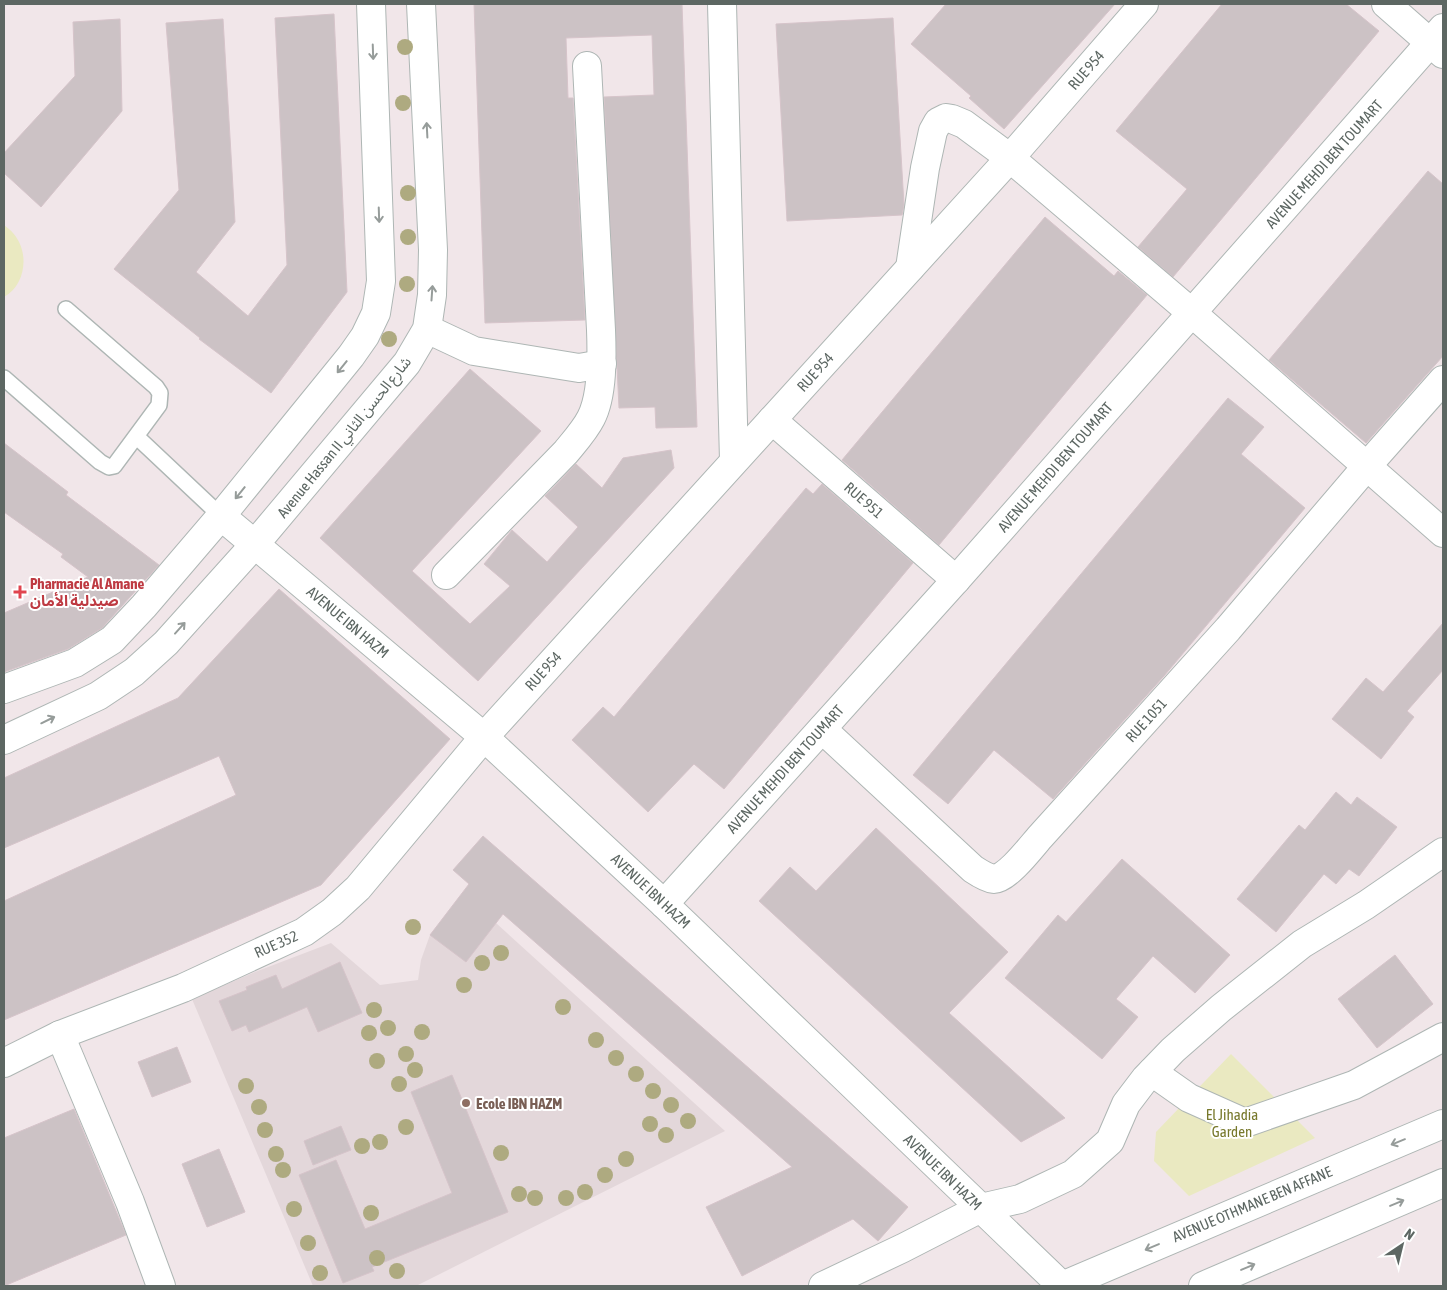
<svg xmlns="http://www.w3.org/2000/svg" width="1447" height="1290" font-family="'Asap Condensed','Noto Sans Arabic',sans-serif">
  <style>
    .education { fill: #e3d7da }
    .green { fill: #eae9c1 }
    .building { fill: #ccc2c5; stroke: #d6c4ca }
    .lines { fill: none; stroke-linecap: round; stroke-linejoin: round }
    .service-casing { stroke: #aeb6b4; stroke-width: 18 }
    .minor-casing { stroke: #aeb6b4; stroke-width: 30 }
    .service { stroke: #fff; stroke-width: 15 }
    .minor { stroke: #fff; stroke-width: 28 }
    .tree { fill: #aeaa80 }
    .oneway { stroke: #969c9a }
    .health-dot { fill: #e0444e; stroke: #fff; stroke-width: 2 }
    .education-dot { fill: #8d6e63; stroke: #fff; stroke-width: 2 }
    .labels { text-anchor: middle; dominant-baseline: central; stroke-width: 4; stroke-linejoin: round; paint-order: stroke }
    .street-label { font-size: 15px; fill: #5d6763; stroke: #fff }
    .health-label { font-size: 15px; font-weight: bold; fill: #be3a42; stroke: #fff; text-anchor: start }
    .education-label { font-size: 15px; font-weight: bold; fill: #785e54; stroke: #fff; text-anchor: start }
    .park-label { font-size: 15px; fill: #77782b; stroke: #fff }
  </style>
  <rect width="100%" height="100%" fill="#f1e6e9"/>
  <polygon class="education" points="460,896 496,923 725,1131 416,1286 313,1286 192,999 255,972 331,943 380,985 418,980 421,960 430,935"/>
  <g class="green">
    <path d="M 4,225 C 7,228 11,230 13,233 C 30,252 26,285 4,297 Z"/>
    <polygon points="1231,1054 1315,1138 1189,1196 1154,1161 1156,1132"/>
  </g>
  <g class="building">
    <polygon points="474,4 682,4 697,427 656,428 655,407 619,408 604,97 654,95 652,35 566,38 568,98 573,98 585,320 485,323"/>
    <polygon points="946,4 1115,4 1004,129 969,98 971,96 911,44"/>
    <polygon points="1222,4 1346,4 1379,31 1173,277 1138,247 1187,189 1116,131"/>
    <polygon points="334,14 347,292 271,393 199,339 200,338 114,269 179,190 166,23 223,19 235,222 196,272 248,316 287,265 275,18"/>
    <polygon points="893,18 904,205 902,215 787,221 776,24"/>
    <polygon points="120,19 122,111 41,207 4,173 4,153 75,76 73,22"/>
    <polygon points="1428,171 1443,184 1443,356 1366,443 1269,360"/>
    <polygon points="1045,217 1114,276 1118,271 1147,295 939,545 842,460"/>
    <polygon points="470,369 541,431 412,571 470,624 510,586 484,564 512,530 547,562 578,527 545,496 576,464 602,488 623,458 671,450 674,468 478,681 320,538"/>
    <polygon points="1228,398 1264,427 1241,454 1305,508 1164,676 1053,799 994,750 948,804 913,775"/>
    <polygon points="4,443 68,492 66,495 159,565 102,628 68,649 4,672 4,613 88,577 61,557 63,554 4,512"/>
    <polygon points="822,484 913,563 724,789 694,764 648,812 572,740 603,707 614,717 806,488 813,494"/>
    <polygon points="279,589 450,739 321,885 4,1020 4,901 236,795 219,756 4,848 4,778 178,698"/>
    <polygon points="1443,623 1443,670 1407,711 1414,717 1381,759 1332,719 1366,678 1383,692"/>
    <polygon points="1336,792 1351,805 1357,797 1397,827 1359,876 1349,869 1336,884 1324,874 1276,932 1237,899 1299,825 1305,830"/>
    <polygon points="876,828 1008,952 949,1013 1065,1118 1021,1142 759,901 790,867 816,891"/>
    <polygon points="483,836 908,1207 878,1241 853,1219 742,1276 706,1207 792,1167 503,914 466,962 430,935 469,884 453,870"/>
    <polygon points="1122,859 1230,955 1195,993 1153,956 1116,999 1138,1017 1102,1059 1005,978 1058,915 1066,922"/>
    <polygon points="1395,955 1433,1004 1377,1048 1338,999"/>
    <polygon points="340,962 362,1013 318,1032 307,1007 249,1032 246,1025 232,1031 219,1001 247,990 246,987 276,975 282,989"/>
    <polygon points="177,1047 191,1082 152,1097 138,1062"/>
    <polygon points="452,1075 508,1212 372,1267 374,1271 343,1283 299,1175 336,1160 365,1229 452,1193 411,1092"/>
    <polygon points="74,1109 126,1235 4,1286 4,1138"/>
    <polygon points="341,1126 351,1150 313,1165 304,1141"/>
    <polygon points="219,1149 245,1212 207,1227 182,1164"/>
  </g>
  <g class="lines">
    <g class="service-casing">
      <g id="service">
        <polyline points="4,378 100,462 109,467 114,466 159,405 160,393 156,387 66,309"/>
        <polyline points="137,437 221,516"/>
      </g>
    </g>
    <g class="minor-casing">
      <g id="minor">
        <polyline points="722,4 734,460"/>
        <polyline points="1386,4 1443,54"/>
        <polyline points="910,268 925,168 933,131 938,122 946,118 952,119 964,124 1010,158 1192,313 1443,533"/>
        <polyline points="427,329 474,351 579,368 602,364"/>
        <polyline points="772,420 956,580"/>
        <polyline points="221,516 484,737 664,904 1062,1286"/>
        <path d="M 446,575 L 566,452 C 575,441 585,430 591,418 C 603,395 602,355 601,330 L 587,66"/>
        <polyline points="4,689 75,663 112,640 144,606 221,516 351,356 365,336 376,313 381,281 371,4"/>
        <path d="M 822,729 L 973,869 C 979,873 987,878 994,879 C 1007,879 1032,846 1040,837 L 1228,629 L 1367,466 L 1443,380"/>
        <polyline points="4,740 98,696 134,672 166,643 255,544 407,363 427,329 432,295 433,250 421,4"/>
        <polyline points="664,904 956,580 1443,28"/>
        <polyline points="60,1035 130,1202 161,1286"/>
        <polyline points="4,1063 60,1035 183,988 304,932 332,912 358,888 484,737 1010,158 1144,4"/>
        <polyline points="1152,1072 1189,1098 1245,1123 1354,1085 1443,1037"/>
        <polyline points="823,1286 903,1248 981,1208 1020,1199 1073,1174 1110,1141 1126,1104 1145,1079 1173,1050 1221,1008 1302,944 1366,905 1443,852"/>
        <polyline points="1062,1286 1443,1124"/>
        <polyline points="1203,1286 1443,1183"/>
      </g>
    </g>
    <use href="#service" class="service"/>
    <use href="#minor" class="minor"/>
  </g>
  <g class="tree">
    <circle cx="405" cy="47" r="8"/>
    <circle cx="403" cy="103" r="8"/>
    <circle cx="408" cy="193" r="8"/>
    <circle cx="408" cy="237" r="8"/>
    <circle cx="407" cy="284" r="8"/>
    <circle cx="389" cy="339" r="8"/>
    <circle cx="413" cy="927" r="8"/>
    <circle cx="501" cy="953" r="8"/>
    <circle cx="482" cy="963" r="8"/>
    <circle cx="464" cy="985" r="8"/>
    <circle cx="563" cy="1007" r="8"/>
    <circle cx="374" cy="1010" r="8"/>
    <circle cx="388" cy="1028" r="8"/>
    <circle cx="422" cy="1032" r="8"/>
    <circle cx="369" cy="1033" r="8"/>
    <circle cx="596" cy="1040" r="8"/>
    <circle cx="406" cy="1054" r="8"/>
    <circle cx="616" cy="1058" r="8"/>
    <circle cx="377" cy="1061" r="8"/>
    <circle cx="415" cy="1070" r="8"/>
    <circle cx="636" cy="1074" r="8"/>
    <circle cx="399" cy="1084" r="8"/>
    <circle cx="246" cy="1086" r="8"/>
    <circle cx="653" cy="1091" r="8"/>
    <circle cx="671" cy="1105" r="8"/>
    <circle cx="259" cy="1107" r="8"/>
    <circle cx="688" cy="1121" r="8"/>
    <circle cx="650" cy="1124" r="8"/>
    <circle cx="406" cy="1127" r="8"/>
    <circle cx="265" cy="1130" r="8"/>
    <circle cx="666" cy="1135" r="8"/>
    <circle cx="380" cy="1142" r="8"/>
    <circle cx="362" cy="1146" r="8"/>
    <circle cx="501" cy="1153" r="8"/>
    <circle cx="276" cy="1154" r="8"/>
    <circle cx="626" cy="1159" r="8"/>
    <circle cx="283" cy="1170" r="8"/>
    <circle cx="605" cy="1175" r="8"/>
    <circle cx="585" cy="1192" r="8"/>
    <circle cx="519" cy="1194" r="8"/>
    <circle cx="535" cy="1198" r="8"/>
    <circle cx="566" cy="1198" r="8"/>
    <circle cx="294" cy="1209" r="8"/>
    <circle cx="371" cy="1213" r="8"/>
    <circle cx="308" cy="1243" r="8"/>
    <circle cx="377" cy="1258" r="8"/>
    <circle cx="397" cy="1271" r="8"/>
    <circle cx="320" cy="1273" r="8"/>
  </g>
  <defs><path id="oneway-shaft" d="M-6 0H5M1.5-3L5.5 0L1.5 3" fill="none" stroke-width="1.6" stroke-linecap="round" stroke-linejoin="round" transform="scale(1.25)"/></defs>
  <g class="oneway">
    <use href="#oneway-shaft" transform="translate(373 52) rotate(88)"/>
    <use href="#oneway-shaft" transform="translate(427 130) rotate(-93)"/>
    <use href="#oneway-shaft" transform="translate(379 215) rotate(88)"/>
    <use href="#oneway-shaft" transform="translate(432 293) rotate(-86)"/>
    <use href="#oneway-shaft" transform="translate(342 367) rotate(129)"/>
    <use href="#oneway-shaft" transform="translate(240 493) rotate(129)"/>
    <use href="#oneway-shaft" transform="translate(180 628) rotate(-48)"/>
    <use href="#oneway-shaft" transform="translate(48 720) rotate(-26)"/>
    <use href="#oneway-shaft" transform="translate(1398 1142) rotate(158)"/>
    <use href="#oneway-shaft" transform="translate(1397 1203) rotate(-23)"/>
    <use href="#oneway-shaft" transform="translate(1152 1247) rotate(157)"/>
    <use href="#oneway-shaft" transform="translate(1248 1267) rotate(-23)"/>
  </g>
  <path class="health-dot" d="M17.5 584.5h5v5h5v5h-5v5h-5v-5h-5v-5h5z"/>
  <circle class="education-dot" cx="466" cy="1103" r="5"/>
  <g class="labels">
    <g class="street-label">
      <text transform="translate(1086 70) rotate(-49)">RUE 954</text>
      <text transform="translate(1324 164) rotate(-48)">AVENUE MEHDI BEN TOUMART</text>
      <text transform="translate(815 372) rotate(-48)">RUE 954</text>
      <text transform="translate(344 437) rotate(-51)">Avenue Hassan II شارع الحسن الثاني</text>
      <text transform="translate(1055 467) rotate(-49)">AVENUE MEHDI BEN TOUMART</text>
      <text transform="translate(864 500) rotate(41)">RUE 951</text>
      <text transform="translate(348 622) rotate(40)">AVENUE IBN HAZM</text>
      <text transform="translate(543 671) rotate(-48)">RUE 954</text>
      <text transform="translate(1146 720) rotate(-48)">RUE 1051</text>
      <text transform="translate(785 769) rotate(-48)">AVENUE MEHDI BEN TOUMART</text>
      <text transform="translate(651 891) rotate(43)">AVENUE IBN HAZM</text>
      <text transform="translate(276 944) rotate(-24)">RUE 352</text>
      <text transform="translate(943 1172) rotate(44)">AVENUE IBN HAZM</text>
      <text transform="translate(1252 1204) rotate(-23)">AVENUE OTHMANE BEN AFFANE</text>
    </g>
    <g class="health-label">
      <text x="30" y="583">Pharmacie Al Amane<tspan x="30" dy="17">صيدلية الأمان</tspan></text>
    </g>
    <g class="education-label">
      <text x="476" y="1103">Ecole IBN HAZM</text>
    </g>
    <g class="park-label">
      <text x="1232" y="1114">El Jihadia<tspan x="1232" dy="17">Garden</tspan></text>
    </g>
  </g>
  <rect width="1447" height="1290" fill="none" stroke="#5d6763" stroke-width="10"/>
  <g transform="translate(1402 1245) rotate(35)" stroke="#ffffff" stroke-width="4" paint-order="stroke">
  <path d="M0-4L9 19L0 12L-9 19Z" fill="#5d6763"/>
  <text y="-8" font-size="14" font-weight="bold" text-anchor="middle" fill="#5d6763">N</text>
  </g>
</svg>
